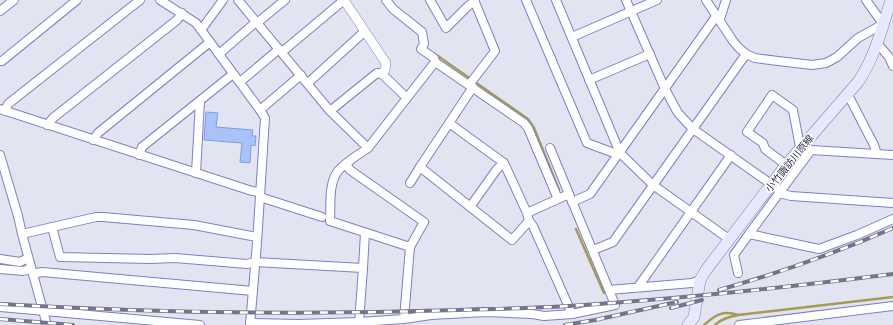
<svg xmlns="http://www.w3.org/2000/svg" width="893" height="325" font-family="'Playfair Display','Noto Sans JP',serif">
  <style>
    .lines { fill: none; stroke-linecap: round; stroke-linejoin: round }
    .stream { stroke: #a49c52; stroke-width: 2.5 }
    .building { fill: #a8c3fa; stroke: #7f9edd }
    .minor-casing { stroke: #807fc2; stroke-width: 10 }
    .tertiary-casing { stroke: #807fc2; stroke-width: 10 }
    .secondary-casing { stroke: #807fc2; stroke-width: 12 }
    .minor { stroke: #fff; stroke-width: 8 }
    .tertiary { stroke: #fff; stroke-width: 9 }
    .secondary { stroke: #e8e8fd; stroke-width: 11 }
    .rail-casing { stroke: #74748a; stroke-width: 4 }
    .rail { stroke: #fff; stroke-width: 2.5; stroke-dasharray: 8; stroke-linecap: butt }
    .labels { text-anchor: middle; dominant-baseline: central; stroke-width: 3; stroke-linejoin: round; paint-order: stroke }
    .street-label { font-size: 10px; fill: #302f4b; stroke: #fff }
  </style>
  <rect width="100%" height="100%" fill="#e3e4f2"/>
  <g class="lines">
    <g class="stream">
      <polyline points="435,54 528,119 534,128 559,190"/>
      <polyline points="576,229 604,293"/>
      <path d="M 704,325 C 715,315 723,310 738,315 L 893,297"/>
      <path d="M 715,325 C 721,319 729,317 738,315"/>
    </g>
  </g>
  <polygon class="building" points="206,112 218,113 216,127 253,130 252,136 256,136 255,146 251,145 250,163 240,162 242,143 204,140"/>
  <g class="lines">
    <g class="minor-casing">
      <g id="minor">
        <polyline points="160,0 196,23 260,110 265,118 257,243 250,325"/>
        <polyline points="386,0 393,9 422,32 424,44 421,49 434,58 435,62 524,123 528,128 558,199"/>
        <polyline points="430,0 446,28 468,6 475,1"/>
        <polyline points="526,0 587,143 614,153 620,153"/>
        <polyline points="556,0 620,153 653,185 729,239"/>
        <polyline points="626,0 665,89 678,113 693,129 781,191"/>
        <polyline points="706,0 733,41 739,48 746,54 755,58 778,61 812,65 826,63 837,57 858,38 883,24 866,0"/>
        <polyline points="0,11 14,0"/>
        <polyline points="720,19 726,0"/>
        <polyline points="257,23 285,0"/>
        <polyline points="201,30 223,0"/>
        <polyline points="572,37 657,0"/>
        <polyline points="877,43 889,57 893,66"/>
        <polyline points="282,52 344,0"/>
        <polyline points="219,54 256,22"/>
        <polyline points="0,61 2,61 77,0"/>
        <polyline points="589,80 650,54"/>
        <polyline points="240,82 279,49"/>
        <polyline points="308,83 364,32"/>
        <polyline points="469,85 495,51 474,0"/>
        <polyline points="847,93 874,145 877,154"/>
        <polyline points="0,109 252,191 259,192"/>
        <polyline points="260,110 301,75"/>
        <polyline points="5,111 8,104 140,0"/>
        <polyline points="330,111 377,73 382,74 407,98"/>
        <polyline points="449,123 504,163 527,213 529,221 512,240 420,167 473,87"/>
        <polyline points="47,125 53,118 177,20 182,13"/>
        <polyline points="93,140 98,133 210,42"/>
        <polyline points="368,148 435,62"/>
        <polyline points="550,148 569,194"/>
        <polyline points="0,155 18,216 22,234 47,325"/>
        <polyline points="139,155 142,147 233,74"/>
        <polyline points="893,155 811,150 749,234 819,249 857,235 893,219"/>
        <polyline points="346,164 350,170 424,222 410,247"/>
        <polyline points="786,165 765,149 763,143 747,132 772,95 793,110 800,147"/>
        <polyline points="196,173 200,101"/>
        <polyline points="410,183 420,167"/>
        <polyline points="779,193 791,196 893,203"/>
        <polyline points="260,197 322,217"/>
        <polyline points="572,202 590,194 717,15"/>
        <polyline points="470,207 497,169 504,163"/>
        <polyline points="527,213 569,194 609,290 692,283 700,280"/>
        <polyline points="529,221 533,226 572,314"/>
        <path d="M 52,227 L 60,257 L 150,259 L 175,258 L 247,264 L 255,262 L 363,268 L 359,322 L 404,319 L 410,247 L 330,221 C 331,206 328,184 338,171 C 346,162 358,155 368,148 L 330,111 L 238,0"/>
        <polyline points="22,234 96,217 103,217 194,225 257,237"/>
        <polyline points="593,250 613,242 746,54"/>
        <polyline points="0,259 20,262 28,258"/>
        <polyline points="363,268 365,233"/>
        <polyline points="0,269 23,271 31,269"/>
        <polyline points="738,273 734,255 749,234"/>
        <polyline points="33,274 42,272 253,291"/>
        <polyline points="638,287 731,155"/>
        <polyline points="0,307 200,325"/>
        <polyline points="404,319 431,315 486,312 532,314 544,316 572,314 615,305 609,290"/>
        <polyline points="250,323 298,324 359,322"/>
        <polyline points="739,325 893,306"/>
      </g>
    </g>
    <g class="tertiary-casing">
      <polyline id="tertiary" points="344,0 386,63 385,70 382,74"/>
    </g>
    <g class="secondary-casing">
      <path id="secondary" d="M 688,325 L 694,317 L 700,280 L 706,270 L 786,165 L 858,82 C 875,57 882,28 891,0"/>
    </g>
    <use href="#minor" class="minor"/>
    <use href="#tertiary" class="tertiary"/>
    <use href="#secondary" class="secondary"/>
    <g class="rail-casing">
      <g id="rail">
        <path d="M 719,290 C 779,273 836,253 893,228"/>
        <path d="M 0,304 C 153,313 306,315 458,310 C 500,309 542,308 584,305 C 688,298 790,287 893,274"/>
        <polyline points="671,308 702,300"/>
        <polyline points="0,319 73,325"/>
        <polyline points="565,325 595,320 677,302"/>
      </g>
    </g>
    <use href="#rail" class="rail"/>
  </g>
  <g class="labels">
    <g class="street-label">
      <text transform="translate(789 163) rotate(-51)">小竹諏訪川原線</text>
    </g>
  </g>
</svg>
